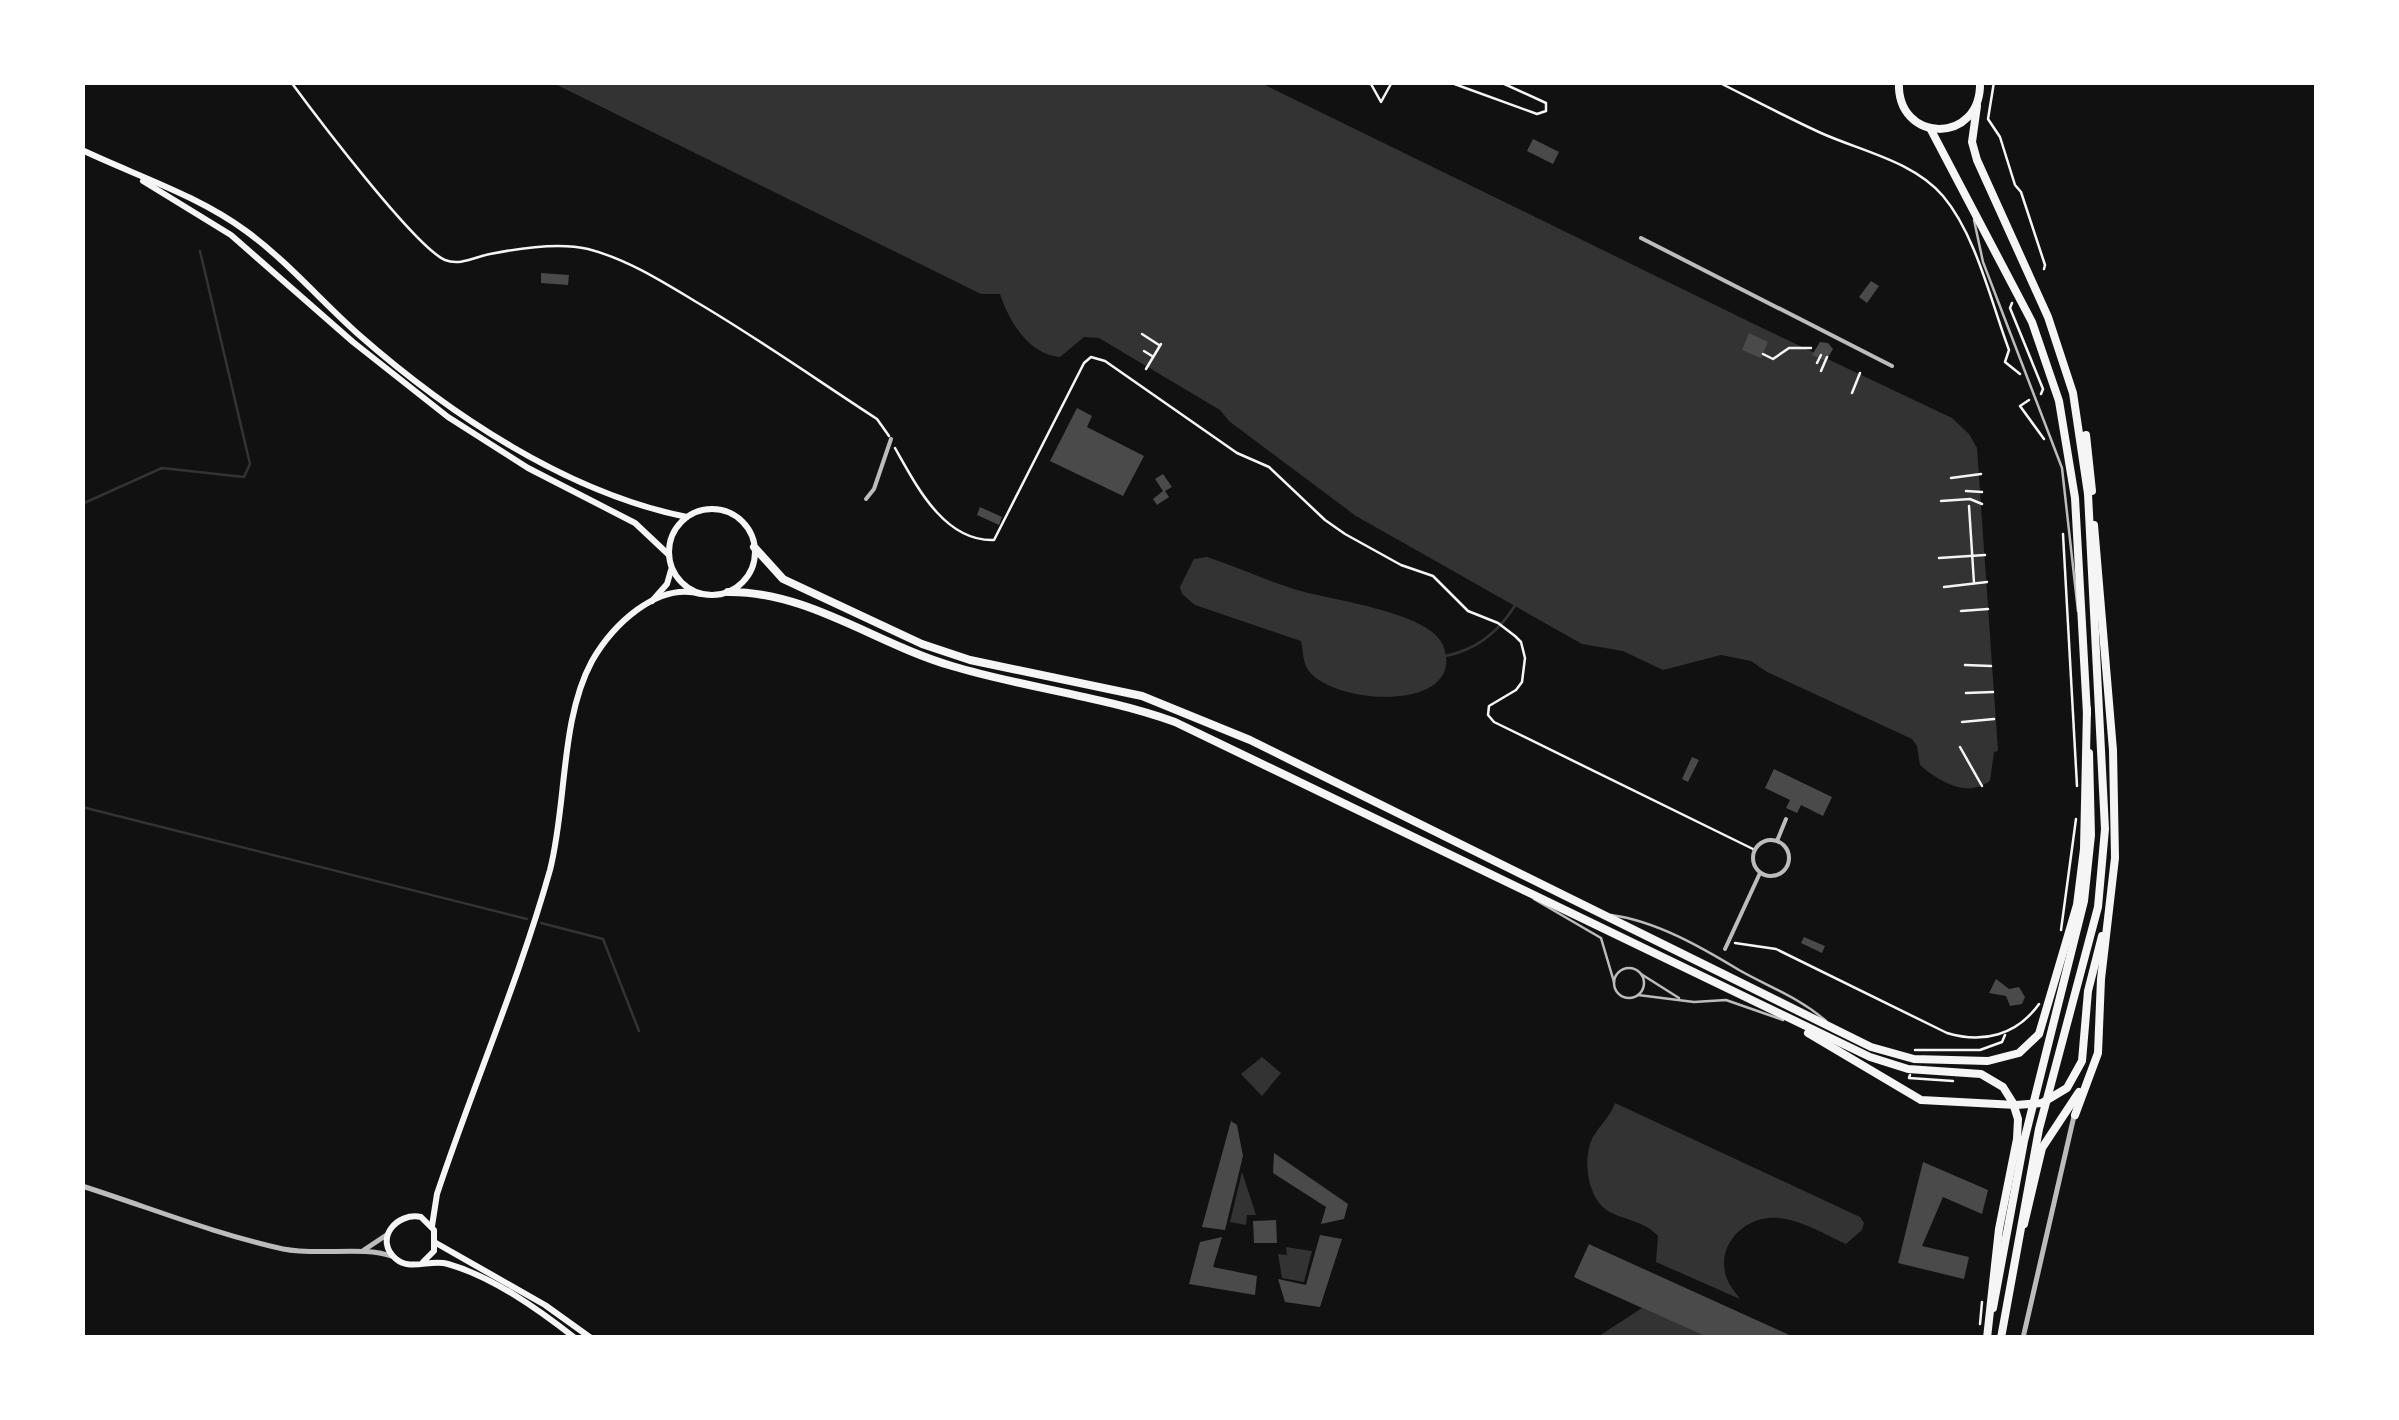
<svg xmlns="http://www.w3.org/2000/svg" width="2399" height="1420" font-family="Bitter,serif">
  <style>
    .water { fill: #333 }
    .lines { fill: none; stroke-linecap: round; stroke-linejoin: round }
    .stream { stroke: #333; stroke-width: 2.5 }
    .building { fill: #4a4a4a }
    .path { stroke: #f5f5f5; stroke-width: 2.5 }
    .service { stroke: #bcbcbc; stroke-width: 2.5 }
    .pedestrian { stroke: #bcbcbc; stroke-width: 4 }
    .minor { stroke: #bcbcbc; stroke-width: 5 }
    .tertiary { stroke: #bcbcbc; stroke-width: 5 }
    .secondary { stroke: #f5f5f5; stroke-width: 6 }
    .primary { stroke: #f5f5f5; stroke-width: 8 }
    .trunk { stroke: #f5f5f5; stroke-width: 8 }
  </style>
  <rect width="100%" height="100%" fill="#111"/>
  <g class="water">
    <path d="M 553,83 L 1261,83 L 1756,325 L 1952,418 L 1969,434 L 1977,448 L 1998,751 L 1994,752 L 1990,781 C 1966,798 1940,782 1920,765 L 1917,746 L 1912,739 L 1767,672 L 1751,661 L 1721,655 L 1663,670 L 1623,651 L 1582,644 L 1356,516 L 1229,421 L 1220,410 L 1099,338 L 1084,337 L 1060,357 C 1028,354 1009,321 1000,294 L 981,294 Z"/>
    <path d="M 1207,557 C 1237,567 1265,580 1294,589 C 1327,600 1429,611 1443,645 C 1469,712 1335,707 1308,670 C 1303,663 1303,650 1301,641 L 1195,605 L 1182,594 L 1180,587 L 1194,559 Z"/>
    <polygon points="1262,1057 1281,1073 1262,1096 1241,1074"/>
    <path d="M 1615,1103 L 1860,1217 L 1864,1223 L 1862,1230 L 1846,1244 C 1824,1234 1804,1221 1779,1218 C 1746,1214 1714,1245 1727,1279 C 1729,1285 1736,1293 1740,1299 L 1656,1262 L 1658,1236 C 1643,1220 1626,1221 1608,1211 C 1587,1198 1582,1158 1593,1137 C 1600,1125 1610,1117 1615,1103 Z"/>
    <polygon points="1242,1172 1256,1215 1247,1215 1246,1225 1230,1222"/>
    <polygon points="1286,1247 1312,1251 1304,1282 1282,1278 1278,1254 1287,1255"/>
    <polygon points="1642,1308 1709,1338 1596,1338"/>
  </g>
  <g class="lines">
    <g class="stream">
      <polyline points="82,504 162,468 244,477 250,464 200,251"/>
      <path d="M 1445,656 C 1477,650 1499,632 1516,604"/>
      <polyline points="82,807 527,919"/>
      <polyline points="541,923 603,939 639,1031"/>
    </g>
  </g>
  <g class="building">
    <polygon points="1533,139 1559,152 1553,164 1527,151"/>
    <polygon points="541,273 569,275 568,285 541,283"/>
    <polygon points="1871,281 1879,286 1867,303 1859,297"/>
    <polygon points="1749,333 1768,342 1761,358 1742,350"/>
    <polygon points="1820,342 1828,343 1833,349 1826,361 1812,355"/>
    <polygon points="1077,408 1092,416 1087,427 1144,456 1123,496 1050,461"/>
    <polygon points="1163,474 1172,487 1165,491 1169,497 1157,505 1153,499 1163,491 1155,479"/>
    <polygon points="980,507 1002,517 999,525 977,515"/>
    <polygon points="1692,757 1699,760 1688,782 1682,779"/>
    <polygon points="1774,769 1832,797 1823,816 1801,805 1797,813 1786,808 1790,800 1765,788"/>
    <polygon points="1804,937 1825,946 1822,953 1801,943"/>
    <polygon points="1996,979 2009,989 2019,987 2025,997 2022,1004 2010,1006 2006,996 1989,993"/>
    <polygon points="1231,1121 1237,1125 1243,1156 1225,1230 1202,1227"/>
    <polygon points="1274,1153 1348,1204 1344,1219 1321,1224 1326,1207 1273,1173"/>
    <polygon points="1923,1162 1988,1190 1982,1214 1943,1197 1922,1246 1969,1257 1964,1279 1898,1263"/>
    <polygon points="1276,1220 1277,1243 1254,1243 1253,1221"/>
    <polygon points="1320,1235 1342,1239 1320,1307 1285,1302 1278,1279 1306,1285"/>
    <polygon points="1222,1237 1213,1267 1257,1276 1255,1295 1189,1284 1200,1242"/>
    <polygon points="1589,1244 1593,1246 1796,1338 1709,1338 1582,1281 1574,1277"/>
  </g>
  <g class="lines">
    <g class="path">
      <path d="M 291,82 C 316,116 415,247 445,260 C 460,266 475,257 490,254 C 520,248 558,242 588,249 C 627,259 663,282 698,303 C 759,339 817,380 877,419 L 889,436"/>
      <polyline points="1346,82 1371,84 1381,102 1392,82"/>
      <polyline points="1449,82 1537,114 1546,111 1546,103 1500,82"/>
      <path d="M 1718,82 C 1752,99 1786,117 1821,133 C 1861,151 1913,161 1943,196 C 1976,235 1991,302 2009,350 L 2005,362 L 2020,374"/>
      <polyline points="1994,82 1988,119 2000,137 2015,185 2021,192 2045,265 2044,269"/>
      <polyline points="2012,303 2010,308 2043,389 2041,394"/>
      <polyline points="1142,334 1159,345"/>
      <polyline points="1144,351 1152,356"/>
      <polyline points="1763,354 1773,359 1789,348 1811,348"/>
      <polyline points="1817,363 1821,355"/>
      <polyline points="1146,369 1161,344"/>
      <polyline points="1821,371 1827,357"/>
      <polyline points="1852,393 1860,373"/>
      <polyline points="2029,400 2020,406 2044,439"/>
      <path d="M 895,448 C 916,485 944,542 994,540 L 1084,363 L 1091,357 L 1105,361 L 1237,453 L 1269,467 L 1325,520 L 1345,534 L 1401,565 L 1433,576 L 1468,611 L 1498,623 L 1515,636 L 1521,642 L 1525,658 L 1522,682 L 1516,690 L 1489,706 L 1488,715 L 1494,722 L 1755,850"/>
      <polyline points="1951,478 1981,474"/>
      <polyline points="1966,491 1982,492"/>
      <polyline points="1941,501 1970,499 1982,504"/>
      <polyline points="1969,506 1974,583"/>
      <polyline points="2063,534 2077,786"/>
      <polyline points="1939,558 1985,555"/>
      <polyline points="1944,587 1987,582"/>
      <polyline points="1961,611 1988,609"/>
      <polyline points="1965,665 1991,666"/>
      <polyline points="1966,693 1993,692"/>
      <polyline points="1962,722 1994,719"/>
      <polyline points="1960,747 1982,786"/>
      <polyline points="2061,930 2076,819"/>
      <path d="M 1735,943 L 1776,949 L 1947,1033 C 1983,1044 2017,1035 2039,1004"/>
      <polyline points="1915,1050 1980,1050 2002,1042 2005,1035"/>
      <polyline points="1910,1075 1909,1078 1953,1081"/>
      <polyline points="1980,1324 1982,1302"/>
    </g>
    <g class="service">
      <polyline points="1974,220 1983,262 2062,468 2078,611"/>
      <polyline points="1534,899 1601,938 1614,982"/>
      <path d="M 1611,915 C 1656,921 1701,947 1739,970 C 1769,987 1800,998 1826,1021"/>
      <circle cx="1629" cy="983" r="15"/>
      <polyline points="1641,974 1679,998"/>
      <polyline points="1638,995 1694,1002 1726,1000 1783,1020"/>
    </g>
    <g class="pedestrian">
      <polyline points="1641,238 1892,366"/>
      <polyline points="866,499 874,489 891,439"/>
      <circle cx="1771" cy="858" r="18"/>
      <polyline points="1777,841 1786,819"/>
      <polyline points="1725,949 1760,873"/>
    </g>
    <polyline class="minor" points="2023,1338 2074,1116"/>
    <g class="tertiary">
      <path d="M 82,1186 C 148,1207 215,1234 283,1249 C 318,1256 363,1246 391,1256"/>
      <polyline points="364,1250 388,1234"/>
    </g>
    <g class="secondary">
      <path d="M 82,150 C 137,176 197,195 246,231 C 287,261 320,300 358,334 C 449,414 567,493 687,517"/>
      <polyline points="143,181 231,235 353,342 448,417 528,468 635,523 669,555"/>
      <circle cx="712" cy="552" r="43"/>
      <polyline points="652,601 667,584 671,570"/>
      <path d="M 432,1226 L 437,1194 C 473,1086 519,980 550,870 C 567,804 560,720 592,661 C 612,626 657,581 701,594"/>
      <polyline points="436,1243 545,1305 591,1338"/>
      <path d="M 423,1262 L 434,1251 L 434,1230 L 421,1217 C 397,1212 373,1239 396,1259 C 410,1271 431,1259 448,1264 C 493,1277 538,1309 575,1338"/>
    </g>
    <path class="primary" d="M 1899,82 C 1896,144 1982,145 1980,82"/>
    <g class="trunk">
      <polyline points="1977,106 1972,142 1977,160 2048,317 2073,393 2088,494 2105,829 2098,907 2039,1129 2001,1338"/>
      <polyline points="1930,128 2032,322 2059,401 2075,498 2087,714"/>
      <polyline points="2086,435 2092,491"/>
      <polyline points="754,547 783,579 922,644 970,660 1142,696 1250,740 1871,1047 1914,1059 1988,1061 2019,1053 2039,1034 2077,905 2084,849 2087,709"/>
      <path d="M 728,592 C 808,591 876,644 952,666 C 1025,688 1102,696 1175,722 L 1870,1057 L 1908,1069 L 1981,1074 L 2003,1087 L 2013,1103 L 2018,1119 L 2017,1139 L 1999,1229 L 1987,1338"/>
      <polyline points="1808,1033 1921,1100 2016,1105 2042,1103 2067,1088 2082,1061 2088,991 2102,936"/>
      <polyline points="2075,1115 2098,1053 2101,979 2115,858 2113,750 2094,525"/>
      <polyline points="2024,1224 2042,1148 2079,1092"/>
      <polyline points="1993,1308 2024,1141 2084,901 2091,835 2089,753"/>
    </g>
  </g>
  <rect width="2399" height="1420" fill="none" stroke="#ffffff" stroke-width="170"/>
</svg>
